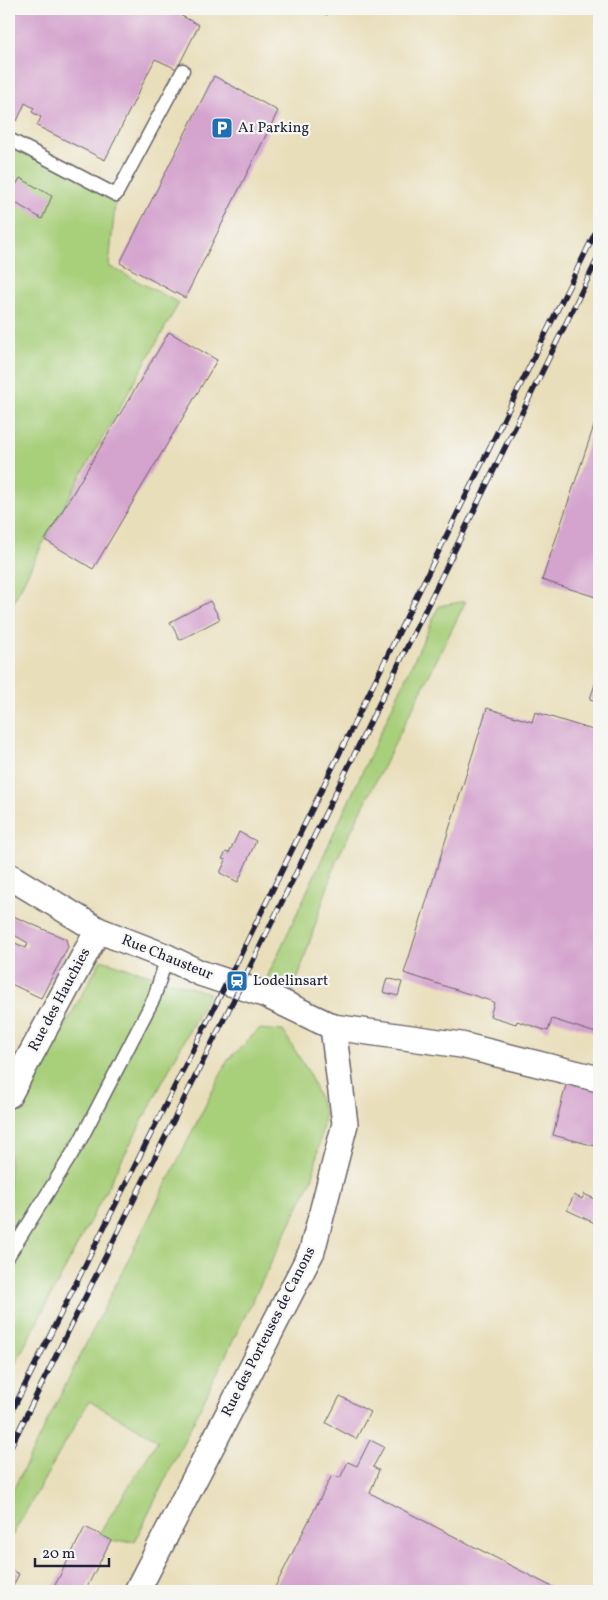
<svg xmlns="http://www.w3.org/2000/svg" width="608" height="1600" font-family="Vollkorn,serif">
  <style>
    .green { fill: #a8cf7a; stroke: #65785a }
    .building { fill: #d4a3ce }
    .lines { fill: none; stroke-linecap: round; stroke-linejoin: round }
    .lane-casing { stroke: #686467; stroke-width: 15 }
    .street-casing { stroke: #686467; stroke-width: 28 }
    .lane { stroke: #fff; stroke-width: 12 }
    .street { stroke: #fff; stroke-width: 25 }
    .rail-casing { stroke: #22223b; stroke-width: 5.5 }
    .rail { stroke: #f6f6f2; stroke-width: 4; stroke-dasharray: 11; stroke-linecap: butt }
    .labels { text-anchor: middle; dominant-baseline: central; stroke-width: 4.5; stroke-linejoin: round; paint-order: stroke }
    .poi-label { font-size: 15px; fill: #22223b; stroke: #f6f6f2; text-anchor: start }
    .street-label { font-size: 15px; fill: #22223b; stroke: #f6f6f2 }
  </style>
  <rect width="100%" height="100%" fill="#f6f6f2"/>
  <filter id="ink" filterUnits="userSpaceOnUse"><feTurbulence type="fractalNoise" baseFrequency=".02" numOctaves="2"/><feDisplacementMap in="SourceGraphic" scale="10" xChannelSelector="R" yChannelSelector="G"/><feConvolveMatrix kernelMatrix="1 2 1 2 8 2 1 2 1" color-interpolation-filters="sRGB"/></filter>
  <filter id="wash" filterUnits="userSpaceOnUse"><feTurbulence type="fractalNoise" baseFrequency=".0096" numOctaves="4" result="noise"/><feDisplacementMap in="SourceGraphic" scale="20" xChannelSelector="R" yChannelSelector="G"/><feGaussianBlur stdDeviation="1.12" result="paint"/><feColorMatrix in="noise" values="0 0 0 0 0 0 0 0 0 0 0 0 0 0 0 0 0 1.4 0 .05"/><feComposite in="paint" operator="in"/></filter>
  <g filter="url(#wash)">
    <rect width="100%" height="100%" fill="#e9deba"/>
    <g class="green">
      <polygon points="9,139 116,195 109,266 179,303 41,547 9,611"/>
      <polygon points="466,601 336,861 293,993 265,982 439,606"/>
      <polygon points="101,960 209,993 9,1376 9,1128"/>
      <polygon points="259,1029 283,1031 309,1073 325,1114 313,1177 135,1541 115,1542 99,1534 158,1440 89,1401 9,1541 9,1498 228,1060"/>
    </g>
    <g id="blocks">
      <g class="building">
        <polygon points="9,9 193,9 190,14 181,9 178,14 199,25 177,69 155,59 105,160 37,126 41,117 32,112 34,108 25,103 17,121 9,117"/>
        <polygon points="315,9 330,9 327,15"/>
        <polygon points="214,76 278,111 185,298 120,263"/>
        <polygon points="20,178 52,196 42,219 9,199 9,181 16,185"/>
        <polygon points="169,332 217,360 93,569 45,540"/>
        <polygon points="599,411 599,598 542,580"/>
        <polygon points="210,601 220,619 180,640 170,622"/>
        <polygon points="599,672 599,702 590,699"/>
        <polygon points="487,708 532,722 535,712 599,732 599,1034 552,1019 548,1031 517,1021 516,1024 490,1016 494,1003 491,1001 404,973"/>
        <polygon points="239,832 256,841 238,882 220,873 226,860 222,859 226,852 229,853"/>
        <polygon points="13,916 66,939 68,947 41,998 9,983 9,946 11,941 26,948 28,943 9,932 9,923"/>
        <polygon points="387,978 402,982 398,996 383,992"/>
        <polygon points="567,1081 599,1090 599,1147 553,1135"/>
        <polygon points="584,1194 599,1201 599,1225 567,1210 574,1195 582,1199"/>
        <polygon points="340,1396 370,1412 356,1439 326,1423"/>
        <polygon points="370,1440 384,1447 373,1467 379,1470 370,1493 560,1591 273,1591 332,1475 340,1478 348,1462 357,1466"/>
        <polygon points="85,1527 111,1540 85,1591 52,1591"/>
        <polygon points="9,1569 19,1574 13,1586 9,1584"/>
      </g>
    </g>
  </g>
  <g filter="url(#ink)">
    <use href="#blocks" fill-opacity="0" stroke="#686467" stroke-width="1"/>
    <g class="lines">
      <g class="lane-casing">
        <g id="lane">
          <polyline points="9,139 116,195 183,70"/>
          <polyline points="9,1255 80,1141 154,998 167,957"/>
        </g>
      </g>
      <g class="street-casing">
        <g id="street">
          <polyline points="9,876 98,930 167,957 200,973 264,994 333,1027 461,1045 599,1079"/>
          <polyline points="9,1095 98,930"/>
          <polyline points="137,1591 312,1251 345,1124 333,1027"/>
        </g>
      </g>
      <use href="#lane" class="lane"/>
      <use href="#street" class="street"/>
      <g class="rail-casing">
        <g id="rail">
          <polyline points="9,1417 233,970 599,225"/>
          <polyline points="9,1450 246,975 599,256"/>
        </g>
      </g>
      <use href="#rail" class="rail"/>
    </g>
  </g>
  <defs>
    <g id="parking-square" transform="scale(1.125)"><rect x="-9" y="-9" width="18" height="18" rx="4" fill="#1f6fb2" stroke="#f6f6f2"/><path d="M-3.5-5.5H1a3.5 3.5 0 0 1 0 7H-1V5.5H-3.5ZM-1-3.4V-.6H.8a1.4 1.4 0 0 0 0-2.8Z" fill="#fff"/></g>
    <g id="station-square" transform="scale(1.125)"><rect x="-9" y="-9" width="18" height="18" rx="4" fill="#1f6fb2" stroke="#f6f6f2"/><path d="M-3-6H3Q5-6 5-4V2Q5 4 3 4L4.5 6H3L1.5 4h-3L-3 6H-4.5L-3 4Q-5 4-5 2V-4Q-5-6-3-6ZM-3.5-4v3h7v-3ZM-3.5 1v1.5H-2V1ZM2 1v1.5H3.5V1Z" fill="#fff"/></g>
  </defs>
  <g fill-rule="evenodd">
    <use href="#parking-square" x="222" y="128"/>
    <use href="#station-square" x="237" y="981"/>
  </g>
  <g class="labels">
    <g class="poi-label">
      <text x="238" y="128">A1 Parking</text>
      <text x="253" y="981">Lodelinsart</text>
    </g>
    <g class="street-label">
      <text transform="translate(167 958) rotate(22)">Rue Chausteur</text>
      <text transform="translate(60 1000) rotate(-62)">Rue des Hauchies</text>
      <text transform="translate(269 1332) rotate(-63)">Rue des Porteuses de Canons</text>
    </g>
  </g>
  <rect width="608" height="1600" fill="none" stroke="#f6f6f2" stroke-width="30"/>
  <path d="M35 1558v8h74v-8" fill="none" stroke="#22223b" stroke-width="2.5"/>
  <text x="42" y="1558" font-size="15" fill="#22223b" stroke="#f6f6f2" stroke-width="4" paint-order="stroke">20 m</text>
</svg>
